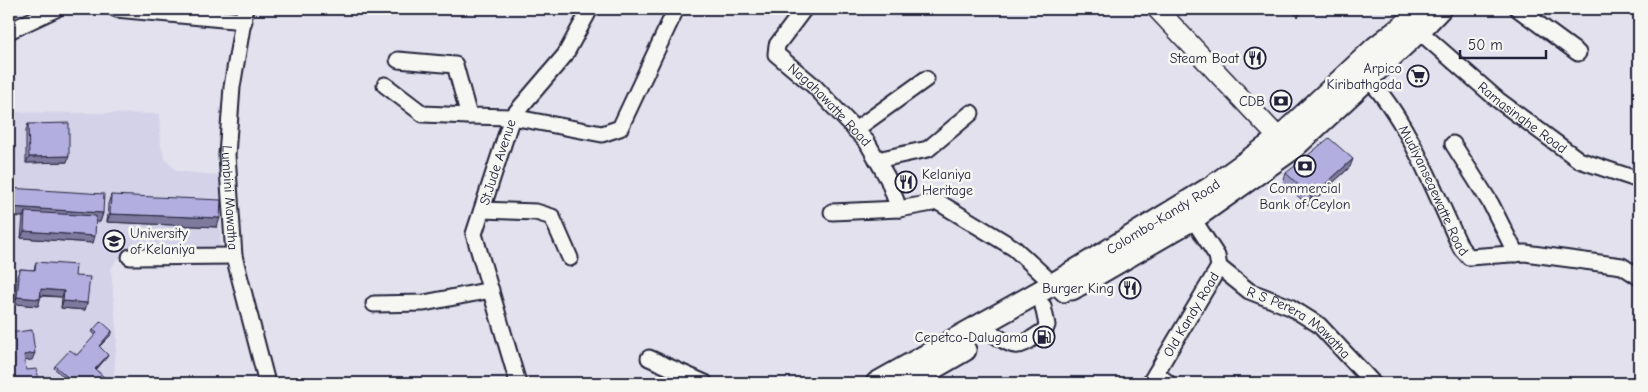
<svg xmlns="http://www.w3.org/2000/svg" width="1648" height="392" font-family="'Comic Neue',sans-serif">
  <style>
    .built { fill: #d4d2e9 }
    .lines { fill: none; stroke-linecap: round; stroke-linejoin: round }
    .minor-casing { stroke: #22223b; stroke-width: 19 }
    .major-casing { stroke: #22223b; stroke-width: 22 }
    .highway-casing { stroke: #22223b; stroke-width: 25 }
    .minor { stroke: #f6f6f2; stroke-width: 15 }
    .major { stroke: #f6f6f2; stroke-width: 19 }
    .highway { stroke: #f6f6f2; stroke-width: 21 }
    .wall { fill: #9996c1; stroke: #22223b }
    .shaded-wall { fill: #7d7a9d; stroke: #22223b }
    .building { fill: #b2afe0; stroke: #22223b }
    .labels { text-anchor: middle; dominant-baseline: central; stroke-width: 5; stroke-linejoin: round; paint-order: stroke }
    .poi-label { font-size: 14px; fill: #22223b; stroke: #f6f6f2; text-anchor: end }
    .street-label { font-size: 14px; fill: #22223b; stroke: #f6f6f2 }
  </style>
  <rect width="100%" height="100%" fill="#e2e1ed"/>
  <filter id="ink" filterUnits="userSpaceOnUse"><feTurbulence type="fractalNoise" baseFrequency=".02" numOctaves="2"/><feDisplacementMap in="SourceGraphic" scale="10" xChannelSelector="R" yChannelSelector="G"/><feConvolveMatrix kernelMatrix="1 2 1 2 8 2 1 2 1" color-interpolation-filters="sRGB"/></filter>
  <g filter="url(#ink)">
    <polygon class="built" points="9,112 159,114 161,146 165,159 177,171 222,176 223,198 220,206 220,254 126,255 116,260 111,269 117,338 113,383 9,383"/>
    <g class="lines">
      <g class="minor-casing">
        <g id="minor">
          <polyline points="116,9 244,21"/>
          <path id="s1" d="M 245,9 L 232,87 L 227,155 L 234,256 L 267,383"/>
          <path id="s2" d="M 804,9 L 777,45 L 776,54 L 814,86 L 867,142 L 888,179 L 899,209"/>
          <polyline points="1518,9 1578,53"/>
          <polyline points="9,31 56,9"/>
          <path id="s3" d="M 1419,31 L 1498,100 L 1579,160 L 1639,180"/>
          <polyline points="398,60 455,65 469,116 512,117 565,55 590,9"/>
          <path id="s4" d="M 1368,79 C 1408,119 1436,196 1461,248 L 1469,257 L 1525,253 L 1622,266 L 1639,277"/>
          <polyline points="385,85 423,114 469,116"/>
          <polyline points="855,130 926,79"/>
          <polyline points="1453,144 1491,204 1516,254"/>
          <polyline points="877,160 928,149 971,113"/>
          <polyline points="482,210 536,212 552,217 570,258"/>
          <polyline points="832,212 899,209 938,202 1014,248 1064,294"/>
          <polyline points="130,257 234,256"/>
          <path id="s5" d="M 1219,267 L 1249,291 L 1290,307 L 1319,325 L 1373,383"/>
          <polyline points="374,304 424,303 491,290"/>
          <path d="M 993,334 C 1021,352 1018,347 1045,330 L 1047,325 L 1043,306"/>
          <polyline points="649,358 705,383"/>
          <polyline points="1156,373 1168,383"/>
          <path id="s6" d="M 518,383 L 474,234 L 512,117 L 602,134 L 620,128 L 676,9"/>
          <path id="s7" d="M 1150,383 L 1219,267 L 1217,256 L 1193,219"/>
        </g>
      </g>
      <g class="major-casing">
        <polyline id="major" points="1157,9 1288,148"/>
      </g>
      <g class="highway-casing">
        <g id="highway">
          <polyline points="1072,289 1193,219 1291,150 1419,31 1440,9"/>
          <path id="s8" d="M 877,383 L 1055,283 L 1210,188 L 1279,138 L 1376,47 L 1408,22 L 1420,9"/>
          <polyline points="908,383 965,350"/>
        </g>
      </g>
      <use href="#minor" class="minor"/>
      <use href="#major" class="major"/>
      <use href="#highway" class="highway"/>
    </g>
    <g class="wall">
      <polygon points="1290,9 1306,9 1298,17"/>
      <polygon points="28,124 67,162 26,163 26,131"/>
      <polygon points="1350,167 1308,206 1283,182 1286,173"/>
      <polygon points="9,188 103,213 100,222 96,221 93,243 21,238 23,217 9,216"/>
      <polygon points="111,195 217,227 107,222 108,204"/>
      <polygon points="36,262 75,276 87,303 85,310 61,308 62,297 41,296 38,306 15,304 17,276 20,269 34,270"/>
      <polygon points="93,330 112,334 99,347 107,357 96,370 105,378 104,381 102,383 70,383 54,368 55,366 77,355 96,335 92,332"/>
    </g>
    <g class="shaded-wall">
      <polygon points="1301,9 1306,9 1298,17"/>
      <polygon points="69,156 67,162 26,163 29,157"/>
      <polygon points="1353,159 1350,167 1308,206 1311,197"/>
      <polygon points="9,207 103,213 100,222 25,217 25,212 23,217 9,216"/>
      <polygon points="110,214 220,218 217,227 107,222"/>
      <polygon points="24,231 95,236 93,243 21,238"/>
      <polygon points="41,289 64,291 62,297 39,295"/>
      <polygon points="17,297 40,299 38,306 15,304"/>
      <polygon points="63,301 87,303 85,310 61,308"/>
      <polygon points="112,331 112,334 98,348 99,346"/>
      <polygon points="35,353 32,360 22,361 24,355"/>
      <polygon points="108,355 107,357 94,371 95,369"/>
    </g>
    <g class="building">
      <polygon points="69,123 69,156 29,157 28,124"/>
      <polygon points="1329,138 1353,159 1311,197 1286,173"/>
      <polygon points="9,188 104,194 103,213 9,207"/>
      <polygon points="111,195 221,200 220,218 110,214"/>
      <polygon points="25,212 96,216 95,236 24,231"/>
      <polygon points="36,262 76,265 75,276 90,277 87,303 63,301 64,291 41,289 40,299 17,297 20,269 35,270"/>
      <polygon points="101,321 112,331 99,346 108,355 95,369 105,378 101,383 74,383 55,366 70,350 77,355 97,333 93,330"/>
      <polygon points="32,330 35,353 24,355 26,370 37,369 39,383 9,383 9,333"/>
    </g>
  </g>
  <defs>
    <g id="restaurant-ring" transform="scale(1.125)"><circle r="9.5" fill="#f6f6f2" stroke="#22223b" stroke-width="1.5"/><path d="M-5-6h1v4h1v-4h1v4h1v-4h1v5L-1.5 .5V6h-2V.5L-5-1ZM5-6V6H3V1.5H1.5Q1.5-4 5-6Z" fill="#22223b"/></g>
    <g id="supermarket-ring" transform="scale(1.125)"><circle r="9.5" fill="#f6f6f2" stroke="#22223b" stroke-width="1.5"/><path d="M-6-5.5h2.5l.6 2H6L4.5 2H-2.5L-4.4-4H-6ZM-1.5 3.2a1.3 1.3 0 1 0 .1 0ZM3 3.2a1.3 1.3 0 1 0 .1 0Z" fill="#22223b"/></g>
    <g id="bank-ring" transform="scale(1.125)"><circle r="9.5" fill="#f6f6f2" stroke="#22223b" stroke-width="1.5"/><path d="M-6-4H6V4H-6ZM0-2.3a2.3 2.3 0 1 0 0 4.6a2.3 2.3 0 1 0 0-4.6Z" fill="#22223b"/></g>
    <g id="university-ring" transform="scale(1.125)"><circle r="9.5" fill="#f6f6f2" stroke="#22223b" stroke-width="1.5"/><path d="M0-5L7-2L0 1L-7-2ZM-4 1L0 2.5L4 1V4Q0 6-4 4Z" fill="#22223b"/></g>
    <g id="fuel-ring" transform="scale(1.125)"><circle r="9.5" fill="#f6f6f2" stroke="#22223b" stroke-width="1.5"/><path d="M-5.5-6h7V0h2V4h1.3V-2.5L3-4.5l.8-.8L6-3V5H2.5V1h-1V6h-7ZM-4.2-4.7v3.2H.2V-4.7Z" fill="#22223b"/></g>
  </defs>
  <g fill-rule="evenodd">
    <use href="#restaurant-ring" x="1255" y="58"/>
    <use href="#supermarket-ring" x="1418" y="76"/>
    <use href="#bank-ring" x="1281" y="101"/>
    <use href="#bank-ring" x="1305" y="166"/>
    <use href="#restaurant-ring" x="906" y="182"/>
    <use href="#university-ring" x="114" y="241"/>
    <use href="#restaurant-ring" x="1130" y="288"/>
    <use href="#fuel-ring" x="1044" y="337"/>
  </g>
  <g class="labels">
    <g class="poi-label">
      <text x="1239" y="58">Steam Boat</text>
      <text x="1402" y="68">Arpico<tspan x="1402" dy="16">Kiribathgoda</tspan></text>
      <text x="1265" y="101">CDB</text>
      <text x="922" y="174" text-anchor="start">Kelaniya<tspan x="922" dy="16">Heritage</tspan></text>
      <text x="1305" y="188" text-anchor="middle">Commercial<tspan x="1305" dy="16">Bank of Ceylon</tspan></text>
      <text x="130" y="233" text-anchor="start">University<tspan x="130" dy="16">of Kelaniya</tspan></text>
      <text x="1114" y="288">Burger King</text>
      <text x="1028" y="337">Cepetco-Dalugama</text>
    </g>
    <g class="street-label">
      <text stroke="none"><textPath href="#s2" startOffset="128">Nagahawatte Road</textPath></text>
      <text stroke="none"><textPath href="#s3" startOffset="135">Ramasinghe Road</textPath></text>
      <text stroke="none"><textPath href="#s6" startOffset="231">St.Jude Avenue</textPath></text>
      <text stroke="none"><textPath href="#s4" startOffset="130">Mudiyansegewatte Road</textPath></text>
      <text stroke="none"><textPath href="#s1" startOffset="190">Lumbini Mawatha</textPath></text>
      <text stroke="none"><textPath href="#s8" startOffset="331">Colombo-Kandy Road</textPath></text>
      <text stroke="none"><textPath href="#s7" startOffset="80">Old Kandy Road</textPath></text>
      <text stroke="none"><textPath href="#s5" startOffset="98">R S Perera Mawatha</textPath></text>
    </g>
  </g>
  <rect width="1648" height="392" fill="none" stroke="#f6f6f2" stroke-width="30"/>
  <rect x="15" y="15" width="1618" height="362" fill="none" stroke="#22223b" stroke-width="2" filter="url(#ink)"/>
  <path d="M1460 50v8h86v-8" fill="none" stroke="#22223b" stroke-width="2.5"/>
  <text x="1468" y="50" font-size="15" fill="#22223b" stroke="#f6f6f2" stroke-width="4" paint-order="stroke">50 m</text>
</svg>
